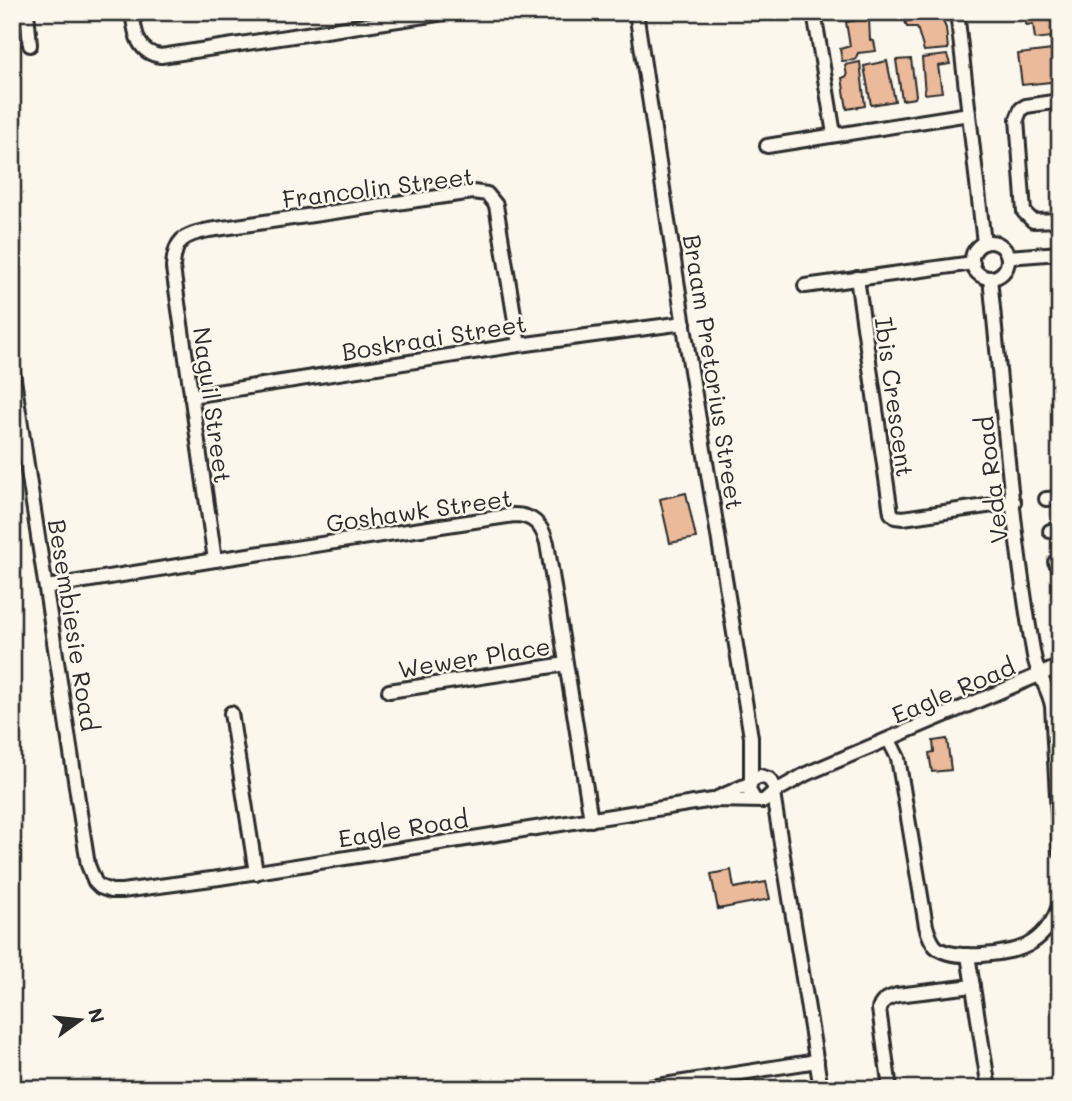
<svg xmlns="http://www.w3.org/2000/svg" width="1072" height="1101" font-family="Mali,sans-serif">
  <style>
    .building { fill: #ebba9b; stroke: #2b2b2b; stroke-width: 2 }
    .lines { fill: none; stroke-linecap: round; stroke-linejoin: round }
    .minor-casing { stroke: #2b2b2b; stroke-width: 18 }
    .minor { stroke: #fbf7ec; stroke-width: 12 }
    .labels { text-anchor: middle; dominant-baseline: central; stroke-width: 5; stroke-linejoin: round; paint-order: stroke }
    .street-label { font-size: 24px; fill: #2b2b2b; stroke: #fbf7ec }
  </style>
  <rect width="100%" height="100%" fill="#fbf7ec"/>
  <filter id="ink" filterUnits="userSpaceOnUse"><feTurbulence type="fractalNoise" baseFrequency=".0143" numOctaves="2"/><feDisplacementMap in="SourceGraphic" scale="14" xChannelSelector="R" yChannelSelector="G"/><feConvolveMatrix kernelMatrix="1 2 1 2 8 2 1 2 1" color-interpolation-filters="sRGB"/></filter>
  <g filter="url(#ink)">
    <g class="building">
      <polygon points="939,12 946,28 948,49 924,51 917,27 907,27 903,15"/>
      <polygon points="1025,12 1060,12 1060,81 1022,85 1018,54 1052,50 1051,37 1035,39 1033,24 1026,25"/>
      <polygon points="869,18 870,40 874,41 876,51 858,53 855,60 842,61 840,49 850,46 846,22"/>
      <polygon points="947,55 950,64 938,66 942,92 925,94 922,58"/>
      <polygon points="911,59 916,95 915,98 902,100 896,60"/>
      <polygon points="887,61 895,101 871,105 864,66"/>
      <polygon points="860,62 865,106 847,109 842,78 847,76 845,65"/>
      <polygon points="686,493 696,538 670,543 660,499"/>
      <polygon points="947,739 951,770 932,772 929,753 934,752 933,741"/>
      <polygon points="731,870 734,888 766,882 770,899 718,909 711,874"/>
    </g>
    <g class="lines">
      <g class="minor-casing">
        <g id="minor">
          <polyline points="27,12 30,45"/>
          <path d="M 132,12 C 135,33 137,53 161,56 L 451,12"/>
          <polyline points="636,12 688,352 751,737 751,781"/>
          <polyline points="814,12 834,134"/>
          <polyline points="957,12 984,243"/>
          <polyline points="1060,101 1026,106 1021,109 1017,119 1024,212 1033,221 1060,220"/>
          <polyline points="767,146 969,114"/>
          <circle cx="990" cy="260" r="18"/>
          <polyline points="1008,257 1060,253"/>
          <polyline points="857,278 891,513 895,517 903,518 1014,502"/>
          <path d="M 990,278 C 1003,404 1012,532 1034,656 C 1037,675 1049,688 1052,706 L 1060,851"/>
          <polyline points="805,286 973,263"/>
          <polyline points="12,366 88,865 95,882 100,887 111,891 122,891 219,878 713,800 764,801 774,792 774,786 769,779 760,776 751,781 749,790 754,799"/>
          <polyline points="191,396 519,345 684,323"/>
          <polyline points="1046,499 1060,498"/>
          <polyline points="1050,531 1060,530"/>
          <path d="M 215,560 L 173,268 C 174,240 183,235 209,230 L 473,192 L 487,194 L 496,205 L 519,345"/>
          <polyline points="1055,562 1060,562"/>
          <path d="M 47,587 L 215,560 L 514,515 C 533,515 542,525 547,543 L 591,820"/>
          <polyline points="389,691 566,664"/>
          <polyline points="231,713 256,873"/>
          <path d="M 889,740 L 898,758 L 926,926 C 928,933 930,940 935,946 C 950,962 1014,955 1031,943 C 1045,934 1055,919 1060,903"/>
          <polyline points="774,792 806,774 1060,666"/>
          <polyline points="773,794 821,1089"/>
          <polyline points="717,798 749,784"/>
          <polyline points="968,955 989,1089"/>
          <polyline points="639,1089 817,1061"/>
          <path d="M 890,1089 L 879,1009 C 882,1000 888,998 897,995 L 973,986"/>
        </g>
      </g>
      <use href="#minor" class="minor"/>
    </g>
  </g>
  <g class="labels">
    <g class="street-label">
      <text transform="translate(378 187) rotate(-7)">Francolin Street</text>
      <text transform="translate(434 337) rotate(-9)">Boskraai Street</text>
      <text transform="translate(714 372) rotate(81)">Braam Pretorius Street</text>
      <text transform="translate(895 397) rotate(82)">Ibis Crescent</text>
      <text transform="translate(213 405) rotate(82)">Naguil Street</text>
      <text transform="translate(991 480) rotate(-97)">Veda Road</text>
      <text transform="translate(419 510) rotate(-8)">Goshawk Street</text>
      <text transform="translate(74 625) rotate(81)">Besembiesie Road</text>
      <text transform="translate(474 657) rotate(-9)">Wewer Place</text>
      <text transform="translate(953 690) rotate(-23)">Eagle Road</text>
      <text transform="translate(403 828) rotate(-9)">Eagle Road</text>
    </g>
  </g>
  <rect width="1072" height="1101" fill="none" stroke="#fbf7ec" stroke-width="42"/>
  <rect x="21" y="21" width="1030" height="1059" fill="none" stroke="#2b2b2b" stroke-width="2.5" filter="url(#ink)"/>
  <g transform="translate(80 1020) rotate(75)" stroke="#fbf7ec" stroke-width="5" paint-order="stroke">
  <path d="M0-5L12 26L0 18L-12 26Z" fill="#2b2b2b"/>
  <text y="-10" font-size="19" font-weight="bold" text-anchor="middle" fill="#2b2b2b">N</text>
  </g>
</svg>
